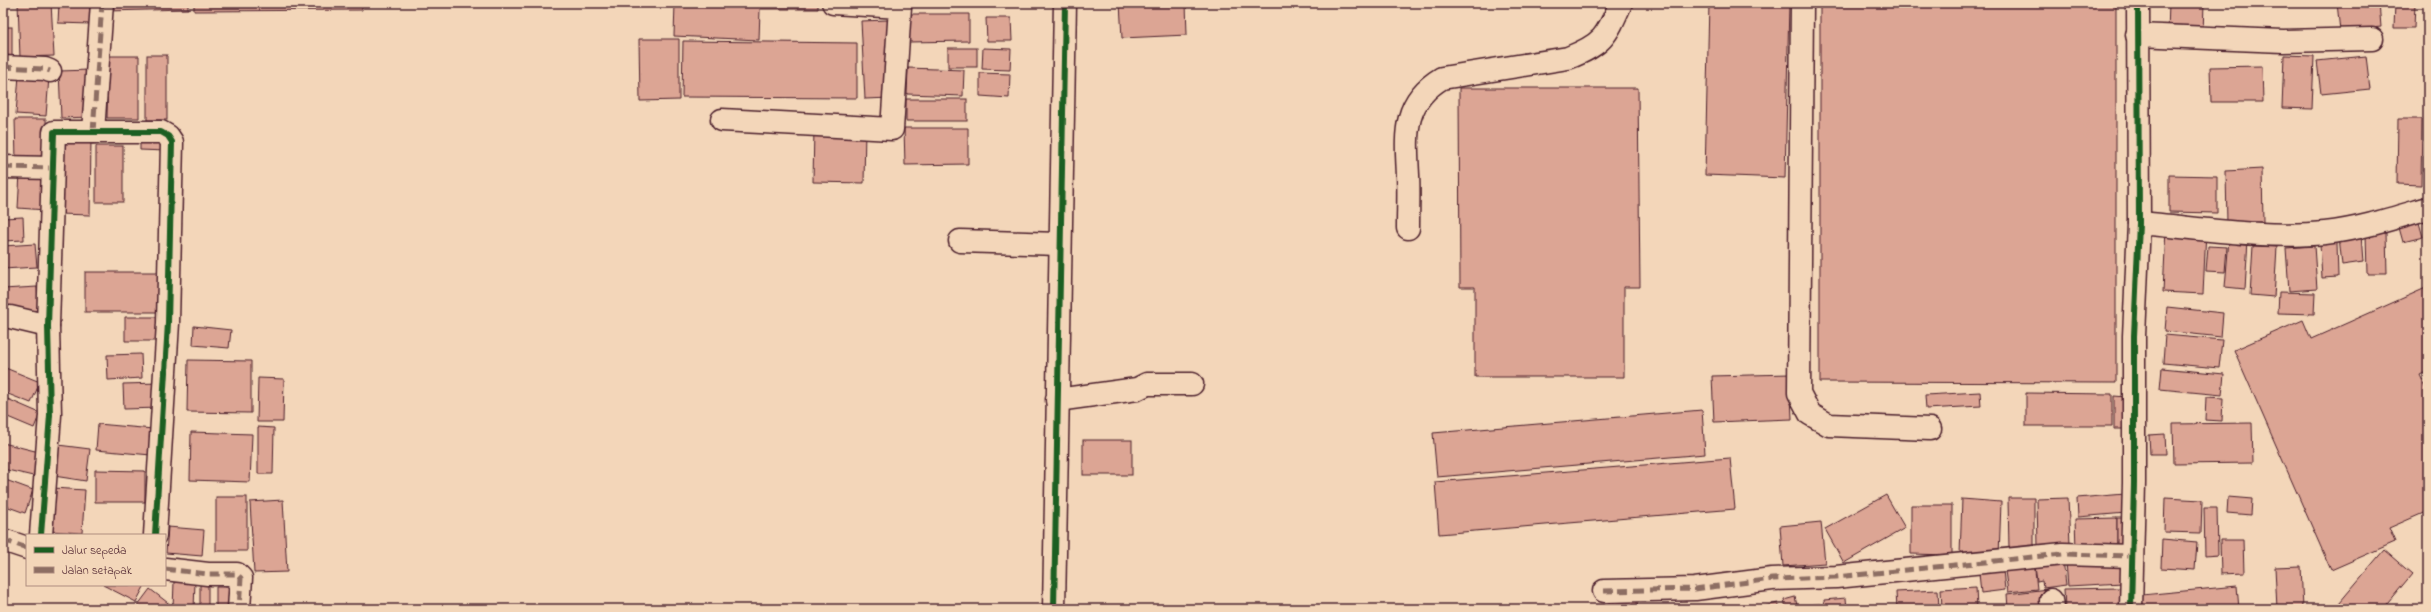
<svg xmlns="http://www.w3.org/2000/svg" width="2431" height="612" font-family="'Indie Flower',sans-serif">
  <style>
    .building { fill: #dca594; stroke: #4a1f2b }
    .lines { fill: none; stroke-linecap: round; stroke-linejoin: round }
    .minor-casing { stroke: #4a1f2b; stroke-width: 25 }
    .minor { stroke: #f3d6b9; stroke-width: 22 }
    .quiet { stroke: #8d6e63; stroke-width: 5; stroke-dasharray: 10 5; stroke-linecap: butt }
    .cycleway-casing { stroke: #f3d6b9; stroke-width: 8 }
    .cycleway { stroke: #1b5e20; stroke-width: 6 }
  </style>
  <rect width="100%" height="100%" fill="#f3d6b9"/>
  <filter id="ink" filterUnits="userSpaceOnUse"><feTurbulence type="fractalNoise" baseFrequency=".025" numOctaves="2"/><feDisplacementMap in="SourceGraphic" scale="8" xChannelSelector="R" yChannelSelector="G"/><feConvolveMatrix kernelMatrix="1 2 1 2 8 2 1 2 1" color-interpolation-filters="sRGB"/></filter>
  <g filter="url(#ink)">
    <g class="building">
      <polygon points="18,3 51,3 54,56 20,57"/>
      <polygon points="59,3 91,3 91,24 58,23"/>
      <polygon points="106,3 188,3 188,9 107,11"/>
      <polygon points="194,3 362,3 362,10 194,11"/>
      <polygon points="675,3 818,3 818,9 760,9 759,40 674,36"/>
      <polygon points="1120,3 1186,3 1187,35 1122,38"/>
      <polygon points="1709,3 1789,3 1785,178 1705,175"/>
      <polygon points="1820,3 2116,3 2116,383 1820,382"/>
      <polygon points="2169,3 2204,3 2203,34 2168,33"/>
      <polygon points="2337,3 2379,3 2381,27 2340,31"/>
      <polygon points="2395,3 2415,3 2414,28 2394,28"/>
      <polygon points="908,14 969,14 969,41 908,42"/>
      <polygon points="986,18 1011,18 1012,41 987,41"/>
      <polygon points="888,20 891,98 865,99 861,21"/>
      <rect x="3" y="27" width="9" height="33"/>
      <polygon points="639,39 679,39 679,100 640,101"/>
      <polygon points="683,41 857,43 857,98 682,97"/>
      <rect x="948" y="48" width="29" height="19"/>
      <polygon points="983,48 1011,49 1010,70 982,69"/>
      <rect x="147" y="55" width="20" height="65"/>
      <polygon points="2284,55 2314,56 2312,109 2282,108"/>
      <polygon points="108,56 139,56 139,118 107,118"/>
      <polygon points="2366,56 2370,89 2321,94 2317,61"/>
      <polygon points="2262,66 2263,102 2211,102 2210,67"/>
      <polygon points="908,68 964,70 963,96 907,94"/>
      <polygon points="90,70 91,117 61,118 59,71"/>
      <polygon points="980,73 1010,74 1009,98 980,96"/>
      <polygon points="19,75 49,77 46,116 16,114"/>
      <polygon points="1459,88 1638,88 1640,287 1624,287 1624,377 1475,377 1475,287 1460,287"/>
      <rect x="906" y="99" width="61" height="22"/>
      <polygon points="15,119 46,119 47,159 16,160"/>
      <polygon points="2398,119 2422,119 2421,185 2397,184"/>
      <polygon points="3,122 5,122 6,161 3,161"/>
      <polygon points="814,128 865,130 864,183 813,182"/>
      <polygon points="904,128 968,128 968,164 905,165"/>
      <polygon points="140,135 167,136 166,151 140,150"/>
      <polygon points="60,138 91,138 90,215 59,214"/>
      <rect x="96" y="146" width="27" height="56"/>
      <polygon points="2262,169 2263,222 2227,223 2226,171"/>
      <polygon points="20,173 48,174 46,210 18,208"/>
      <polygon points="2169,175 2217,176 2217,213 2169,212"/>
      <polygon points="23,217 24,240 3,241 3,218"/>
      <polygon points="2418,219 2423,237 2403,242 2398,224"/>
      <polygon points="2166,229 2206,230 2203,294 2163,292"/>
      <polygon points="2366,233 2386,233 2387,274 2367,274"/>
      <polygon points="2361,235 2363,262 2342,265 2339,237"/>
      <polygon points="2229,239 2248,240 2245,289 2225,287"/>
      <polygon points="2337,243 2338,277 2322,278 2320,244"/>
      <polygon points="35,244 37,267 3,269 3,246"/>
      <polygon points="2208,246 2227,247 2225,272 2206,271"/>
      <polygon points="2253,246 2277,247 2274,297 2250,295"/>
      <polygon points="2314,246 2317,289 2289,291 2286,248"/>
      <rect x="85" y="272" width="79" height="40"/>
      <polygon points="37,287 39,314 3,317 3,289"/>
      <polygon points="2428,287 2428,371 2420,375 2428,392 2428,511 2389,528 2395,542 2331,570 2234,350 2303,320 2311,339"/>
      <polygon points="2279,292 2315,293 2314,314 2278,313"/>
      <polygon points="2167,307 2223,313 2221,337 2165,331"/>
      <polygon points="125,317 162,317 163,341 125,341"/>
      <polygon points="194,326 231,330 229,348 193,345"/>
      <polygon points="2165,335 2222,340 2219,368 2163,363"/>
      <polygon points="141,354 142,378 108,380 107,355"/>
      <polygon points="188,360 251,361 251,413 187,412"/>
      <polygon points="3,367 40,382 31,403 3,392"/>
      <polygon points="2162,368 2224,374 2222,395 2160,389"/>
      <polygon points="1790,374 1792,419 1714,422 1712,376"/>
      <polygon points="258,378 284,379 283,422 257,422"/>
      <polygon points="160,383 161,408 124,409 123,384"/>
      <polygon points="1980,392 1981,406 1926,409 1925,395"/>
      <polygon points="2026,393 2112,394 2112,426 2026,426"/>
      <polygon points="2114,396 2126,397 2125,429 2114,429"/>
      <polygon points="3,397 40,413 34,428 3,415"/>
      <polygon points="2206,397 2223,398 2222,421 2205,420"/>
      <polygon points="1702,410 1705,454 1437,477 1433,433"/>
      <polygon points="2252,423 2253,463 2174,464 2173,424"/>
      <polygon points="98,424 153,429 151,455 96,450"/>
      <polygon points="258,427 274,428 273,474 258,474"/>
      <polygon points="191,432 252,434 250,482 190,480"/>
      <polygon points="2165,434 2166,454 2150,454 2149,435"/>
      <rect x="1083" y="440" width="49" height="35"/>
      <polygon points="3,443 39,452 33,476 3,469"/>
      <polygon points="58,445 90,449 86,481 54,476"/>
      <polygon points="1730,458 1735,509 1439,534 1435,482"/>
      <polygon points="95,470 145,471 145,502 95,502"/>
      <polygon points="3,479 33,490 25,513 3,505"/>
      <polygon points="53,488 85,490 82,533 49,531"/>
      <polygon points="2125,494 2126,513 2078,517 2077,498"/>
      <polygon points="1886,495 1905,528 1844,563 1825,529"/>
      <rect x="216" y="497" width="31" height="54"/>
      <polygon points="2228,497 2252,499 2251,515 2227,513"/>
      <polygon points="2008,498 2034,498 2034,549 2009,549"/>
      <polygon points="2068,498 2070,545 2038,546 2037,499"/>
      <polygon points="2165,498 2202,500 2201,533 2164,532"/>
      <polygon points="1962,499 2001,502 1999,556 1960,554"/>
      <polygon points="283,500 287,572 254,573 250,502"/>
      <polygon points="1911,505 1952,505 1952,555 1911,554"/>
      <polygon points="2204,508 2217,508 2218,555 2205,556"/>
      <polygon points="2117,518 2117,548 2076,549 2075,519"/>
      <rect x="2117" y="518" width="14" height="30"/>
      <polygon points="1821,522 1825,563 1783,566 1780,526"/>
      <polygon points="168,527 204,530 202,556 166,553"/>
      <polygon points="2162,539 2197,542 2195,570 2161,568"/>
      <polygon points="2220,540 2243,540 2244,573 2221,574"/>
      <polygon points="2384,550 2412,574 2383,609 2334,609"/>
      <polygon points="2063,559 2066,585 2043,588 2042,581 2037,582 2035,566"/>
      <polygon points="2122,560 2123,583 2068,586 2066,562"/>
      <polygon points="2034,561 2037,589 2008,592 2004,564"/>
      <polygon points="2301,566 2303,609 2277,609 2275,567"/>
      <polygon points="2003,570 2005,590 1981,593 1979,573"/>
      <polygon points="174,582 195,582 194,609 173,609"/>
      <rect x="200" y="583" width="8" height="26"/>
      <polygon points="103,585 145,585 136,602"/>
      <polygon points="2237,586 2239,609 2143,609 2142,595"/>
      <polygon points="216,587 236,587 235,609 216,609"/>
      <polygon points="1976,587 1977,609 1942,609 1941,589"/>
      <polygon points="2120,588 2121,608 2065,609 2064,589"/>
      <polygon points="150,589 172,606 170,609 143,609 138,605"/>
      <polygon points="2047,589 2048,604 2008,609 2007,594"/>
      <polygon points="1938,590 1939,609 1897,609 1896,592"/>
      <polygon points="1636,596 1638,609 1610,609 1609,599"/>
      <polygon points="1795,597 1798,609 1786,609 1784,600"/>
      <polygon points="1846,598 1847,609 1825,609 1824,600"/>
      <polygon points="1778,603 1780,609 1767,609 1766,606"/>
      <polygon points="1820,604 1820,609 1805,609 1804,605"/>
    </g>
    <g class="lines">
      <g class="minor-casing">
        <g id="minor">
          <polyline points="1802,3 1799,393 1810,414 1829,425 1930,429"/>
          <polyline points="2137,35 2283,41 2372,39"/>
          <polyline points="3,67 45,69 50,71"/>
          <polyline points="722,120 892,129 900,7 833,3"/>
          <polyline points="93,132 102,3"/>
          <polyline points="3,167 52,168"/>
          <path d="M 2139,223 C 2200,228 2264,239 2325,233 C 2360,229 2394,218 2428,208"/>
          <path d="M 1408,228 C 1408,210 1409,193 1408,175 C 1406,135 1402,102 1442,78 L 1568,58 C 1603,44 1606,37 1621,3"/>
          <polyline points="960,241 1059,244"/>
          <polyline points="10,317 48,326"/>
          <polyline points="1057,400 1137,389 1147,384 1192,384"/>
          <polyline points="41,535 50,415 48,326 54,132 161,132 168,136 172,142 168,323 155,535"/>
          <polyline points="3,540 27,548"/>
          <polyline points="165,569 208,574 237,574 241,578 239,609"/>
          <polyline points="1604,591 1695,589 1772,579 1836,577 2063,554 2131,556"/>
          <polyline points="2051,600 2052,609"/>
          <polyline points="1054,609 1065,3"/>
          <polyline points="2131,609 2134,483 2134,336 2139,223 2138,3"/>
        </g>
      </g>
      <use href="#minor" class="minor"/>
      <g class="quiet">
        <polyline points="3,67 45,69 50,71"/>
        <polyline points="93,132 102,3"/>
        <polyline points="3,167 52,168"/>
        <polyline points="3,540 27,548"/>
        <polyline points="165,569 208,574 237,574 241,578 239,609"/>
        <polyline points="1604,591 1695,589 1772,579 1836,577 2063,554 2131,556"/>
      </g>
      <g class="cycleway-casing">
        <g id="cycleway">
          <polyline points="41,535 50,415 48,326 54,132 161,132 168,136 172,142 168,323 155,535"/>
          <polyline points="1054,609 1065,3"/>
          <polyline points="2131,609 2134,483 2134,336 2139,223 2138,3"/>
        </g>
      </g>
      <use href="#cycleway" class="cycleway"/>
    </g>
  </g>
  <rect width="2431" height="612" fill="none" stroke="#f3d6b9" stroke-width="16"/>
  <rect x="8" y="8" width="2415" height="596" fill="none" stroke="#4a1f2b" stroke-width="1.5" filter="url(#ink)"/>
  <rect x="26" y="534" width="140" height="52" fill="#f3d6b9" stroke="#af8d80"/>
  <rect x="34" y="547" width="20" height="6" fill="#1b5e20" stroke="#af8d80"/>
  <text x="62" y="554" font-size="12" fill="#4a1f2b">Jalur sepeda</text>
  <rect x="34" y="567" width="20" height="6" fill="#8d6e63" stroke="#af8d80"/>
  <text x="62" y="574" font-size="12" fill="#4a1f2b">Jalan setapak</text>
</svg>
